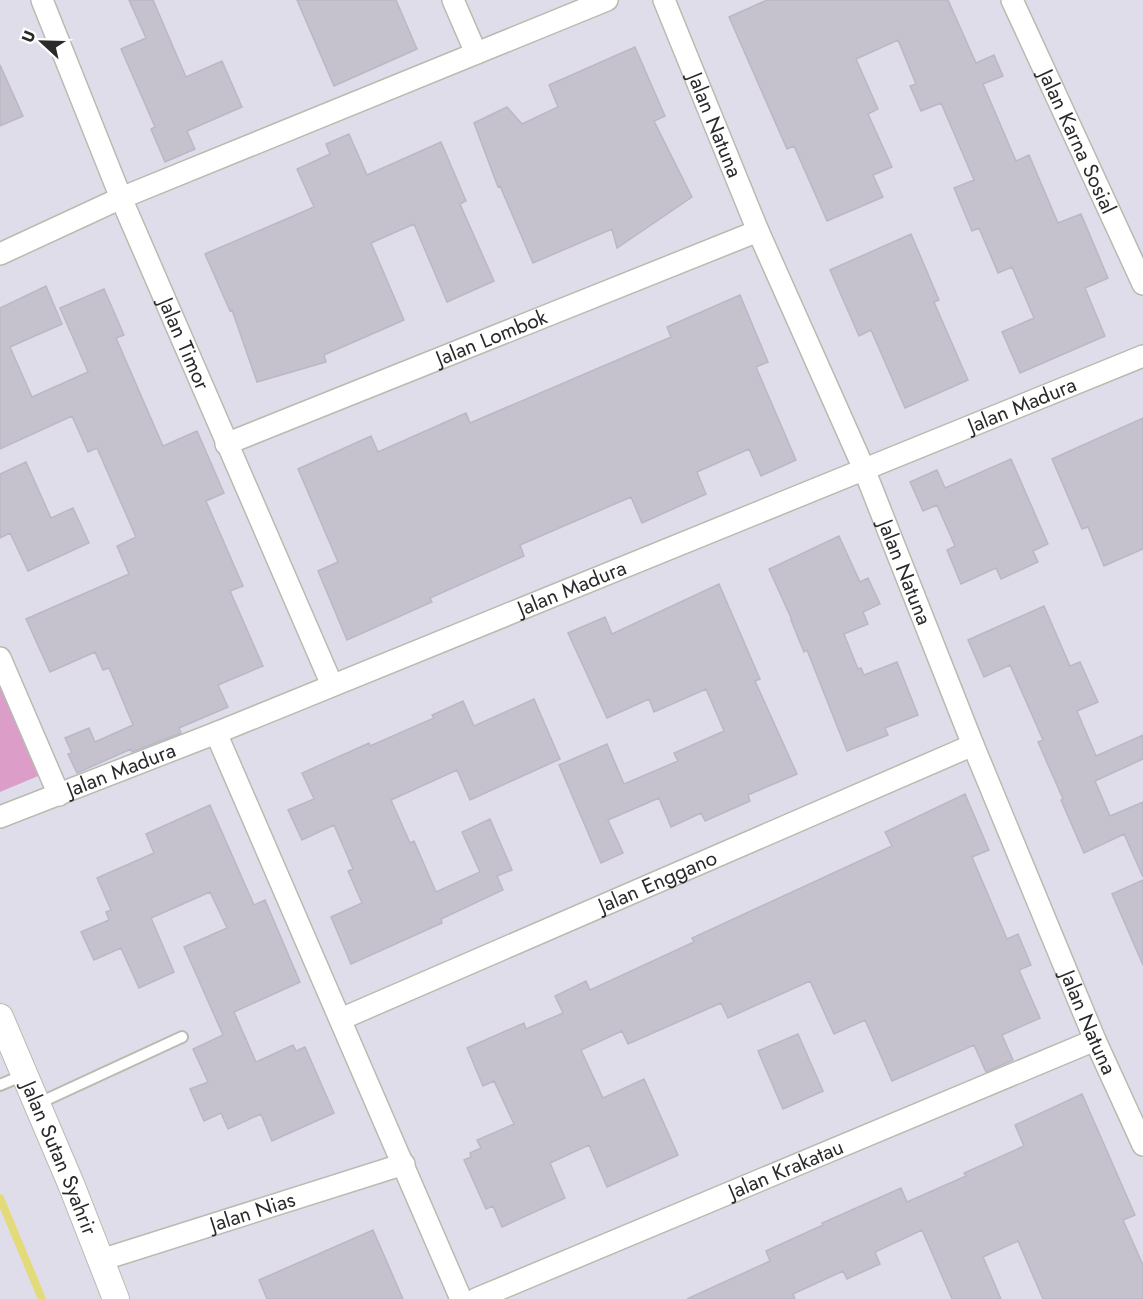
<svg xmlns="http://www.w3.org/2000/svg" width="1143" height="1299" viewBox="0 0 1143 1299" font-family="Jost,sans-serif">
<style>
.green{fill:#dc9ec9}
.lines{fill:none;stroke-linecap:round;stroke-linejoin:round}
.stream{stroke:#e3da79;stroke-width:8}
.building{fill:#c5c1cd;stroke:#bbb7c6;stroke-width:1.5}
.service-casing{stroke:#b7bcb0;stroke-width:14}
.minor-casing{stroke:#b7bcb0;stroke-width:24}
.tertiary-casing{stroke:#b7bcb0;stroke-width:28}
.service{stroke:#fff;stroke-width:10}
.minor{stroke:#fff;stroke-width:21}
.tertiary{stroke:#fff;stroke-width:26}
.labels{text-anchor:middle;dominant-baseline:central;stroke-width:4.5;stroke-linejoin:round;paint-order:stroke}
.street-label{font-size:21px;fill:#2a2a2a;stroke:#fff}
</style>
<rect width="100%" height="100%" fill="#e0ddeb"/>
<path class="green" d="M0,672L43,774L0,792Z"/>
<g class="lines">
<path class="stream" d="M0,1198L42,1299"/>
</g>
<path class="building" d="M129,0H153L186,77L222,61L242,107L187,131L195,149L165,162L151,129L155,127L121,49L146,38Z
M297,0H396L417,49L334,86Z
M767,0H948L976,63L994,55L1003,76L983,84L1016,161L1029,155L1058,223L1081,214L1108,278L1085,288L1105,336L1020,373L1002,332L1034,318L1012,267L998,273L979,228L972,231L954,188L974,180L941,103L921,111L910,86L916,84L898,40L856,59L878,109L868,114L892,167L873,175L883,197L827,221L794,146L787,149L729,17Z
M635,47L665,116L654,121L692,197L617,248L612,229L533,263L500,186L498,187L474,123L507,107L522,124L558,107L549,85Z
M0,65L23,116L0,126Z
M349,134L367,175L441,142L466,201L460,204L494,281L447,302L414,224L371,243L404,320L324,355L326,362L257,382L232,310L230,311L205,254L314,207L297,169L330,154L326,144Z
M911,234L939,300L934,302L968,380L905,408L871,330L859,336L830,270Z
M46,286L62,324L10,347L32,397L88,372L60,308L104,289L124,335L116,338L163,446L197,431L224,493L206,501L243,586L230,591L263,666L218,685L228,707L179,728L181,733L132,752L131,749L77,773L68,754L72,753L65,738L89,728L95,742L133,725L109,668L103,670L95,652L50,672L26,619L129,574L117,546L136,537L97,448L88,452L72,416L0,449V308Z
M740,295L768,362L756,367L796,460L761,476L749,449L697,472L706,494L642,523L631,497L520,545L524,556L430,598L432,602L347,640L318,571L338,562L298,469L371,436L378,452L466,413L470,423L671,337L667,327Z
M1143,418V549L1104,566L1088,527L1082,529L1052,459Z
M1011,459L1048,544L1033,551L1038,562L1001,579L996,568L961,584L947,550L955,546L937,505L923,511L910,482L937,470L945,488Z
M26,462L51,518L73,508L89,543L28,571L10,533L0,538V474Z
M839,536L860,582L868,578L880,604L863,612L868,624L844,634L858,669L861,668L864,675L897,662L918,715L885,728L888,735L847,751L807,650L804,652L791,620H792L769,569Z
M719,584L760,679L755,681L797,774L748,795L750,801L705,821L701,813L671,827L659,798L608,820L623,853L601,863L559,765L607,744L624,784L678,761L674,753L724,731L706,689L654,712L649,699L607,718L568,633L605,617L612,634Z
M1044,606L1070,666L1080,662L1098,702L1077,711L1096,756L1143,735V759L1095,781L1110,816L1143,802V877L1124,834L1084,853L1061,800L1063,799L1038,742L1043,740L1010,665L984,677L968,640Z
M534,699L560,759L470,800L457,770L391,800L410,843L414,841L436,892L480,872L462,832L490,819L512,870L497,876L503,890L441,919L442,923L351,964L331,917L362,903L348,871L353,869L334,825L302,840L288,810L314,799L302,773L369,743L370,746L434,718L432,715L463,701L474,726Z
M965,794L989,850L972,857L1007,939L1018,934L1031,965L1019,970L1040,1018L1002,1035L1013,1060L986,1072L974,1045L892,1081L865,1020L834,1034L810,981L728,1018L721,1003L628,1044L622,1031L581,1050L603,1098L644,1079L678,1155L607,1187L589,1145L550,1163L565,1198L502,1227L493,1206L486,1209L464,1160L471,1157L470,1153L481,1148L477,1140L514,1124L494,1081L483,1086L467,1048L524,1023L526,1029L563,1013L555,996L586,981L590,990L694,942L692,938L892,846L885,832Z
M210,805L254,905L265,900L300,982L234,1012L256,1062L293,1045L296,1051L305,1047L334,1113L272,1141L261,1114L228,1129L221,1113L204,1121L190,1089L208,1082L193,1049L223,1035L184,947L227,928L210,892L151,918L174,972L139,988L121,948L94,960L81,932L109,920L106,912L111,910L97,878L154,853L146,834Z
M1143,880V965L1112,894Z
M798,1034L823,1091L783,1109L758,1051Z
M1082,1094L1135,1215L1123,1220L1143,1265V1299H1043L1018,1241L983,1257L1001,1299H952L922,1230L875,1252L880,1264L847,1279L843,1271L793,1294L795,1299H687L770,1261L766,1251L823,1225L822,1223L901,1188L907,1202L966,1176L964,1173L1024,1146L1015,1125Z
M373,1230L403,1299H267L259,1280Z"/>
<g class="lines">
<g class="service-casing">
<path id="service" d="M0,1085L24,1075
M37,1104L182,1037"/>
</g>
<g class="minor-casing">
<g id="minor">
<path id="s1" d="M42,0L121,198L332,685"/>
<path d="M453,0L476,53"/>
<path id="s2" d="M664,0L758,231L864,469L973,745L1095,1040L1143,1145"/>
<path id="s3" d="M1012,0L1143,284"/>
<path d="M0,254L121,198L607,0"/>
<path id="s4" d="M226,444L758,231"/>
<path d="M0,658L59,795"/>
<path d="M216,733L461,1299"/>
<path id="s5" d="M0,817L216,733L1143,356"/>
<path id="s6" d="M341,1019L973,745"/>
<path id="s7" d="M101,1260L404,1164"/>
<path id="s8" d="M476,1299L1095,1040"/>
</g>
</g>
<g class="tertiary-casing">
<g id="tertiary">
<path id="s9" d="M0,1017L71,1184L116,1299"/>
</g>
</g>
<use href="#service" class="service"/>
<use href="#minor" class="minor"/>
<use href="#tertiary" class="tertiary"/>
</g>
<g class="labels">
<g class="street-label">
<text stroke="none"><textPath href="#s2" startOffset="135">Jalan Natuna</textPath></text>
<text stroke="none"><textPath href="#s3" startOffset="156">Jalan Karna Sosial</textPath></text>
<text stroke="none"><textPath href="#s4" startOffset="286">Jalan Lombok</textPath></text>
<text stroke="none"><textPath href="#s1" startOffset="372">Jalan Timor</textPath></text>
<text stroke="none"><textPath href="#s5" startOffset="1102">Jalan Madura</textPath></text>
<text stroke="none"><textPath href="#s2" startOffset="621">Jalan Natuna</textPath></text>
<text stroke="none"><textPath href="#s5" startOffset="616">Jalan Madura</textPath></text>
<text stroke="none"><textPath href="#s5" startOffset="130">Jalan Madura</textPath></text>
<text stroke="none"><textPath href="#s6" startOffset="345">Jalan Enggano</textPath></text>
<text stroke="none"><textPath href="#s2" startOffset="1107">Jalan Natuna</textPath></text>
<text stroke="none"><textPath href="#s9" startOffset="153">Jalan Sutan Syahrir</textPath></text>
<text stroke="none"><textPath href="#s8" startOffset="336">Jalan Krakatau</textPath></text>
<text stroke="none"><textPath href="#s7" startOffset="159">Jalan Nias</textPath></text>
</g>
</g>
<g transform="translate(42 42) rotate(292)" stroke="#ffffff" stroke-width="4.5" paint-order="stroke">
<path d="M0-4.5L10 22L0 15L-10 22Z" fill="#2a2a2a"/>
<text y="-9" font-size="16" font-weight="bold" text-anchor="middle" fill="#2a2a2a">U</text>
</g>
</svg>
